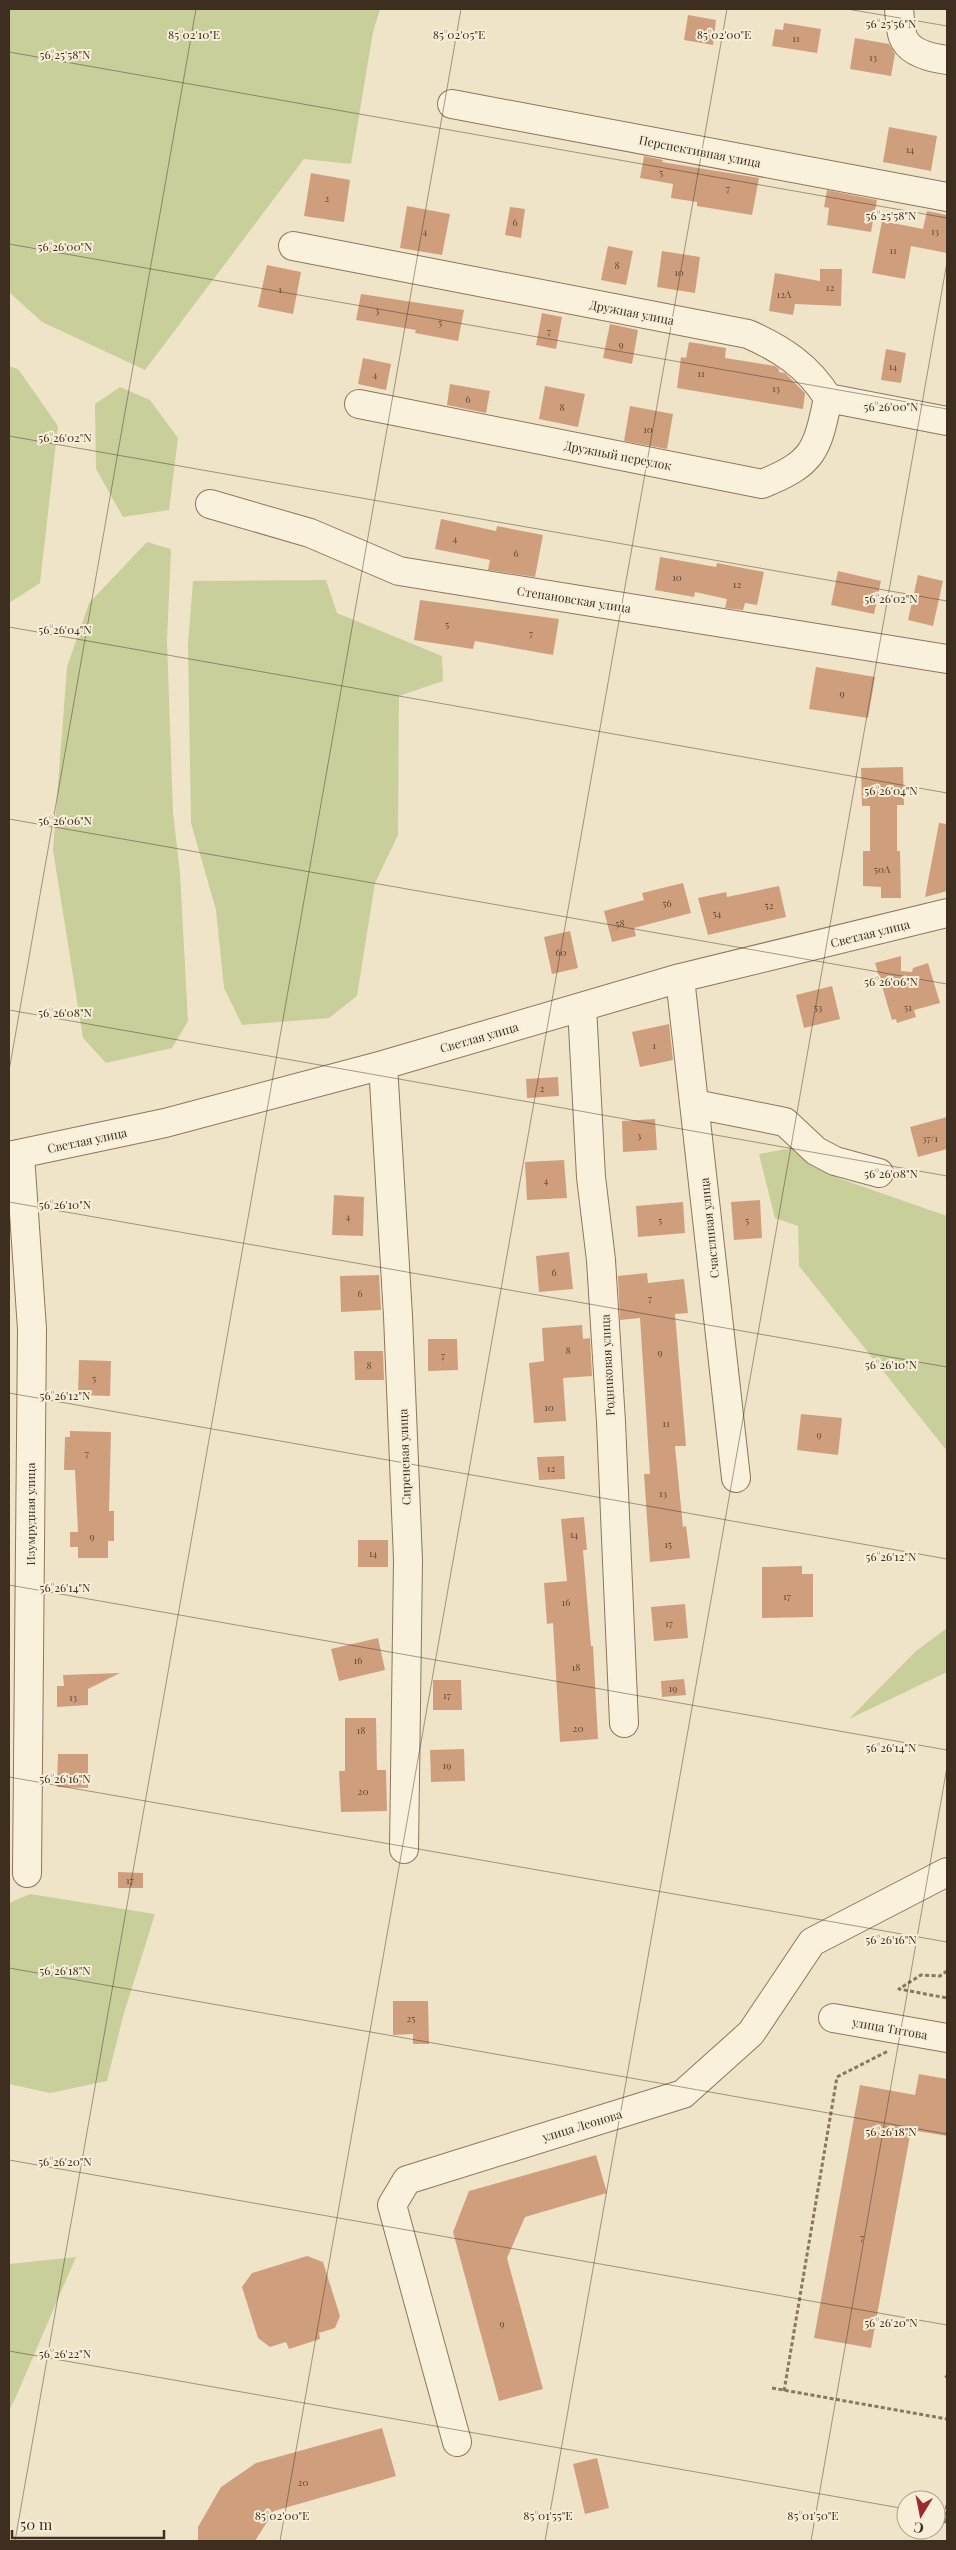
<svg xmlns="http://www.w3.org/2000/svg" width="956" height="2550" viewBox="0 0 956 2550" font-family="'Playfair Display',serif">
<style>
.green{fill:#c9cf9b}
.building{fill:#cf9f7d}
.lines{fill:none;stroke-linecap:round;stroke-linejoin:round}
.minor-casing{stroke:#8d765c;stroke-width:30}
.path{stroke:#8d765c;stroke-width:3;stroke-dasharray:4 2.5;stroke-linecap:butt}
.minor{stroke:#faf1dc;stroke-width:28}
.ticks{fill:none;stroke:#3d2e20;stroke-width:1;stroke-opacity:0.45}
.labels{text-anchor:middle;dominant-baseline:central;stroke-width:4;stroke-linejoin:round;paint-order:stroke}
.number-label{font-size:10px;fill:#624a37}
.street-label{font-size:12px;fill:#3d2e20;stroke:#f7eed8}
.ticks-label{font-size:12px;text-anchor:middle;fill:#3d2e20;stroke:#f7eed8;stroke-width:4;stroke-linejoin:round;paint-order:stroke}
</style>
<rect width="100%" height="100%" fill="#f0e4c8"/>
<path class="green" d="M9,9H380L373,32L351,164L304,159L145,370L42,322L9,292Z
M9,366L18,369L58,426L40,583L9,603Z
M120,387L150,400L178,438L169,510L123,517L96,469L95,404Z
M147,542L171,549L167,641L173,812L180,873L188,1021L172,1048L106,1063L83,1038L53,850L67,667L89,603Z
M326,580L337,613L442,656L443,681L399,696L398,835L375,883L357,996L329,1018L242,1025L224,988L216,910L191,823L188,644L193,581Z
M797,1147L838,1178L947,1216V1451L799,1266L798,1226L775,1218L759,1154Z
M947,1628V1672L849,1719L916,1651Z
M30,1894L155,1914L124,2013L107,2081L50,2093L9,2084V1903Z
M76,2257L15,2399L9,2411V2264Z"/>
<path class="building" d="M688,15L716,20L713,45L684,40Z
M784,23L821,29L817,53L772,46L775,29L783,30Z
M855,38L889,44L895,54L891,76L850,69Z
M889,127L937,136L931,171L883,162Z
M644,156L663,160L662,162L759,178L752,215L697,206V202L671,198L673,184L640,178Z
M311,173L350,180L344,222L304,216Z
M827,190L877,200L871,232L827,225L829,208L824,207Z
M407,206L450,214L442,255L400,248Z
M510,207L525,209L521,238L505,235Z
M927,211L947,215V253L911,246L905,279L872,273L882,221L923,229Z
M608,246L633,251L626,285L601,280Z
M662,251L700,257L695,293L657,287Z
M267,265L301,272L293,314L258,307Z
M820,269H842L841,306L795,304L793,315L769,311L775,273L820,281Z
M361,294L464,310L458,341L415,333L416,330L356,320Z
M542,313L562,317L556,349L536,345Z
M610,324L638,330L632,364L603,358Z
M689,342L726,348L725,358L775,366L779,369V372L785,373L805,393L803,409L677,388L681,357L686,358Z
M886,349L906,353L901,383L881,380Z
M363,358L391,364L386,390L358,384Z
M450,384L490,391L486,413L447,405Z
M545,386L585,394L578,427L539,419Z
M630,406L673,414L667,449L624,441Z
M441,519L496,531L497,526L543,535L535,577L488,570L490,560L435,549Z
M660,557L716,567L717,563L764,572L757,605L745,603L743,610L725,608L727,599L695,592L694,597L655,590Z
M838,571L881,581L874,614L831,605Z
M918,575L943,581L933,626L908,620Z
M420,600L559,619L553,655L475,641L473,649L414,640Z
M816,667L875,677L868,718L809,709Z
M903,767L904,805H897V851H900L901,898H881V887L863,886V851H870V806H862L861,768Z
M939,823L947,824V891L925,897Z
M683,883L691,913L634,928L636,936L612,942L604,911L644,900L642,893Z
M779,886L786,917L708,935L698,898L726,892L727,897Z
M570,931L578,968L552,974L544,937Z
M901,956V971L912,972L913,968L928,963L940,1003L914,1010L916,1017L897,1023L896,1019L892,1020L875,963Z
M832,986L840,1019L804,1028L796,995Z
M669,1024L673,1060L640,1067L632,1032Z
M558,1077L559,1096L527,1098L526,1079Z
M947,1117V1149L918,1157L910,1127Z
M655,1119L657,1150L623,1152L622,1121Z
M564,1160L567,1198L527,1200L525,1162Z
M334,1195L364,1197L363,1236L332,1235Z
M760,1200L762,1238L734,1240L731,1202Z
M683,1202L685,1233L638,1237L636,1206Z
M569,1252L573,1289L539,1292L536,1256Z
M647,1273L648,1283L684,1279L688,1313L675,1314L686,1446H675L683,1527L686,1526L690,1558L650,1562L644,1474H650L640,1318L620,1320L618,1276Z
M379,1275L381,1310L341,1312L340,1276Z
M582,1325L583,1339L590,1338L592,1376L563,1378L566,1421L534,1423L529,1363L544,1361L542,1328Z
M428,1339H457L458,1370L428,1371Z
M354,1351H383L384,1380H355Z
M79,1360L111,1361L110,1396L78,1395Z
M801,1414L842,1418L838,1455L797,1450Z
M70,1431L111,1432L109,1511H114V1541H108V1558H78V1547H70V1532H78L75,1470H64L65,1437H70Z
M564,1456L565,1479L539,1480L537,1457Z
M584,1517L587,1550H583L591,1646H593L598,1739L560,1742L553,1623L547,1624L544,1583L567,1581L561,1519Z
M358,1540H388V1567H358Z
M802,1566V1574H813V1617L762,1618V1567Z
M685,1604L688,1638L654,1641L651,1607Z
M378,1638L385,1670L339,1681L331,1649Z
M120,1673L88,1689V1705L57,1707V1686H64L63,1675Z
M684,1679L686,1695L662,1697L661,1681Z
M433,1680H461L462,1710H433Z
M345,1718H376L377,1770H386L387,1811L341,1812L339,1771H345Z
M464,1749L465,1781L431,1782L430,1750Z
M58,1754H88V1788L57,1787Z
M118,1872L143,1873V1888H118Z
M393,2001H428L429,2044H413V2034L393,2035Z
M919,2074L947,2079V2136L911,2130L871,2348L814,2338L860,2085L915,2095Z
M596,2155L607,2193L525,2217L507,2258L543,2389L499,2401L453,2232L469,2191Z
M307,2256L323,2262L340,2316L335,2328L319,2333L320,2339L289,2349L286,2342L270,2347L258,2338L242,2287L252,2273Z
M382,2428L396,2476L274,2511L255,2541H198V2527L221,2487L256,2463Z
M597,2458L609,2508L585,2514L573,2464Z"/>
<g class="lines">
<g class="minor-casing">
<path id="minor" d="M899,9C900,17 900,29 903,37C909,53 932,58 947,60
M452,104L947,197
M293,246L748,334C782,349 808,366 828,398L947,421
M359,404L762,484C814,463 817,451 828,398
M210,504L310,533L399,571L947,659
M680,978L736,1478
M582,1007L591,1177L601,1260L611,1422L624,1723
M383,1065L398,1316L408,1560L404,1849
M695,1104L785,1122L816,1151L835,1161L879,1173
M20,1155L32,1329L27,1873
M9,1156L165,1123L383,1065L680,978L947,913
M833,2018L947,2038
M457,2442L392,2205L407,2180L683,2094L751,2033L812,1942L947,1872"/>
</g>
<path class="path" d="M947,1971L940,1976L921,1975L899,1989L947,1998
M945,2376L947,2377
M772,2388L947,2419
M784,2391L837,2077L888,2051
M936,2521L947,2522
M944,2522L947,2505"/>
<use href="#minor" class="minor"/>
</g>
<path class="ticks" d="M847,9L947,26M9,52L947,218M9,244L947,409M9,436L947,601M9,627L947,793M9,819L947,984M9,1010L947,1176M9,1071L196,9M9,1202L947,1367M9,1393L947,1559M9,1585L947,1750M9,1777L947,1942M9,1968L947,2134M9,2160L947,2325M9,2351L906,2509M936,2515L947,2517M15,2541L461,9M280,2541L727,9M545,2541L947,262M811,2541L947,1767"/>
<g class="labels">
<g class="number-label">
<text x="796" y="38">11</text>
<text x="873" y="57">13</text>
<text x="910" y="149">14</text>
<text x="661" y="172">5</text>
<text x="728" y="188">7</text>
<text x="327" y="198">2</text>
<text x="515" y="222">6</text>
<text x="425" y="231">4</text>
<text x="935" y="231">13</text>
<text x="893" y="250">11</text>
<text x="617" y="265">8</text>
<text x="679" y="272">10</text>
<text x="830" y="287">12</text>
<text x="280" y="289">1</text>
<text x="784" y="294">12А</text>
<text x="377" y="310">3</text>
<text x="440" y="322">5</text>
<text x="549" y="331">7</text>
<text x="621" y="344">9</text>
<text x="893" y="366">14</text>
<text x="701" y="373">11</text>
<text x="375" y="374">4</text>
<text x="776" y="388">13</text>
<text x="468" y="399">6</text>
<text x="562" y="407">8</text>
<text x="648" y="429">10</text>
<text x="455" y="538">4</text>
<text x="516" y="553">6</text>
<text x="677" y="577">10</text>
<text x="737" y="584">12</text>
<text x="447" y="624">5</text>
<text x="531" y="633">7</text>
<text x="842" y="693">9</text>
<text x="882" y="869">50А</text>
<text x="667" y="903">56</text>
<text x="769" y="905">52</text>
<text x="717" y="913">54</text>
<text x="620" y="923">58</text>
<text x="561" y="952">60</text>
<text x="818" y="1007">53</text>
<text x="908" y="1007">51</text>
<text x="654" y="1045">1</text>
<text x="542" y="1088">2</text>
<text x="639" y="1135">3</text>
<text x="930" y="1138">37/1</text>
<text x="546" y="1180">4</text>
<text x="348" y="1216">4</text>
<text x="660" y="1220">5</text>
<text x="747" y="1220">5</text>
<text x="554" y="1272">6</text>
<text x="360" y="1293">6</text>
<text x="650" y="1298">7</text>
<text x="568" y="1350">8</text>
<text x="660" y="1352">9</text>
<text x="443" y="1355">7</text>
<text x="369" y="1365">8</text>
<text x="94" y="1378">5</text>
<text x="549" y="1407">10</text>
<text x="666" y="1423">11</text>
<text x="819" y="1434">9</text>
<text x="87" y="1453">7</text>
<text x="551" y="1468">12</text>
<text x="663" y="1493">13</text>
<text x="574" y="1534">14</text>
<text x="92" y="1536">9</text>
<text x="668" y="1544">15</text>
<text x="373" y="1553">14</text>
<text x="787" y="1596">17</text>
<text x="566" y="1602">16</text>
<text x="669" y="1623">17</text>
<text x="358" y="1660">16</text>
<text x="576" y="1667">18</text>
<text x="673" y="1688">19</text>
<text x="447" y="1695">17</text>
<text x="73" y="1697">13</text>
<text x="578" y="1728">20</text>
<text x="361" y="1730">18</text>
<text x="447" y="1765">19</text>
<text x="363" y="1791">20</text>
<text x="130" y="1880">17</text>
<text x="411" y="2018">25</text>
<text x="862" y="2237">7</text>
<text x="502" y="2323">9</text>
<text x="303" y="2482">20</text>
</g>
<g class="street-label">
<text transform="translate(700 151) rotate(11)">Перспективная улица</text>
<text transform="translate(632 312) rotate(11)">Дружная улица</text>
<text transform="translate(618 455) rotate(11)">Дружный переулок</text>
<text transform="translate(574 599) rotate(9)">Степановская улица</text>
<text transform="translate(870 933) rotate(-14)">Светлая улица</text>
<text transform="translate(479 1037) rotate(-16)">Светлая улица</text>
<text transform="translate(87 1140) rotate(-12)">Светлая улица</text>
<text transform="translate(709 1228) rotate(-96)">Счастливая улица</text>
<text transform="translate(607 1365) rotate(-93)">Родниковая улица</text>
<text transform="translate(404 1457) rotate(-92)">Сиреневая улица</text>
<text transform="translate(30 1514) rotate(-90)">Изумрудная улица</text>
<text transform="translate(890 2028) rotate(10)">улица Титова</text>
<text transform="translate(582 2125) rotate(-17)">улица Леонова</text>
</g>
</g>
<g class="ticks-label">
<text x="891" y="28">56°25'56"N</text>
<text x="194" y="39">85°02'10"E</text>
<text x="459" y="39">85°02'05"E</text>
<text x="724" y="39">85°02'00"E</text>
<text x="65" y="59">56°25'58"N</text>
<text x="891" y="220">56°25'58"N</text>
<text x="65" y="251">56°26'00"N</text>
<text x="891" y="411">56°26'00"N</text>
<text x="65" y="442">56°26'02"N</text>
<text x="891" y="603">56°26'02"N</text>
<text x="65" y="634">56°26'04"N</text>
<text x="891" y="795">56°26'04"N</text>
<text x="65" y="825">56°26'06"N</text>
<text x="891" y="986">56°26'06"N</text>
<text x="65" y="1017">56°26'08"N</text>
<text x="891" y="1178">56°26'08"N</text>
<text x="65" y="1209">56°26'10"N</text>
<text x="891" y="1369">56°26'10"N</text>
<text x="65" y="1400">56°26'12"N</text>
<text x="891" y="1561">56°26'12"N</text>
<text x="65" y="1592">56°26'14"N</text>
<text x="891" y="1752">56°26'14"N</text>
<text x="65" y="1783">56°26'16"N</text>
<text x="891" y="1944">56°26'16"N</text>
<text x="65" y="1975">56°26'18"N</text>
<text x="891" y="2136">56°26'18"N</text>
<text x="65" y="2166">56°26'20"N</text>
<text x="891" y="2327">56°26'20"N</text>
<text x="65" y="2358">56°26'22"N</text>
<text x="282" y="2520">85°02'00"E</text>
<text x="548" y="2520">85°01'55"E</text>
<text x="813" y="2520">85°01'50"E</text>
</g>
<rect width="956" height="2550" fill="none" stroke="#3d2e20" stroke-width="20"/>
<g transform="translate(921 2515) rotate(190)"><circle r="24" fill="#f7eed8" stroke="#ada18e"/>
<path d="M0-4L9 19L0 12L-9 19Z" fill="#9e2a2b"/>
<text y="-8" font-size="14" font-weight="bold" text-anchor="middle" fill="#3d2e20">С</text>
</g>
<path d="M12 2530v8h152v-8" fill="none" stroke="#3d2e20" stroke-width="2.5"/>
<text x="20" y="2530" font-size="15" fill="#3d2e20" stroke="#f7eed8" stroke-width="4" paint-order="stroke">50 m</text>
</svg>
